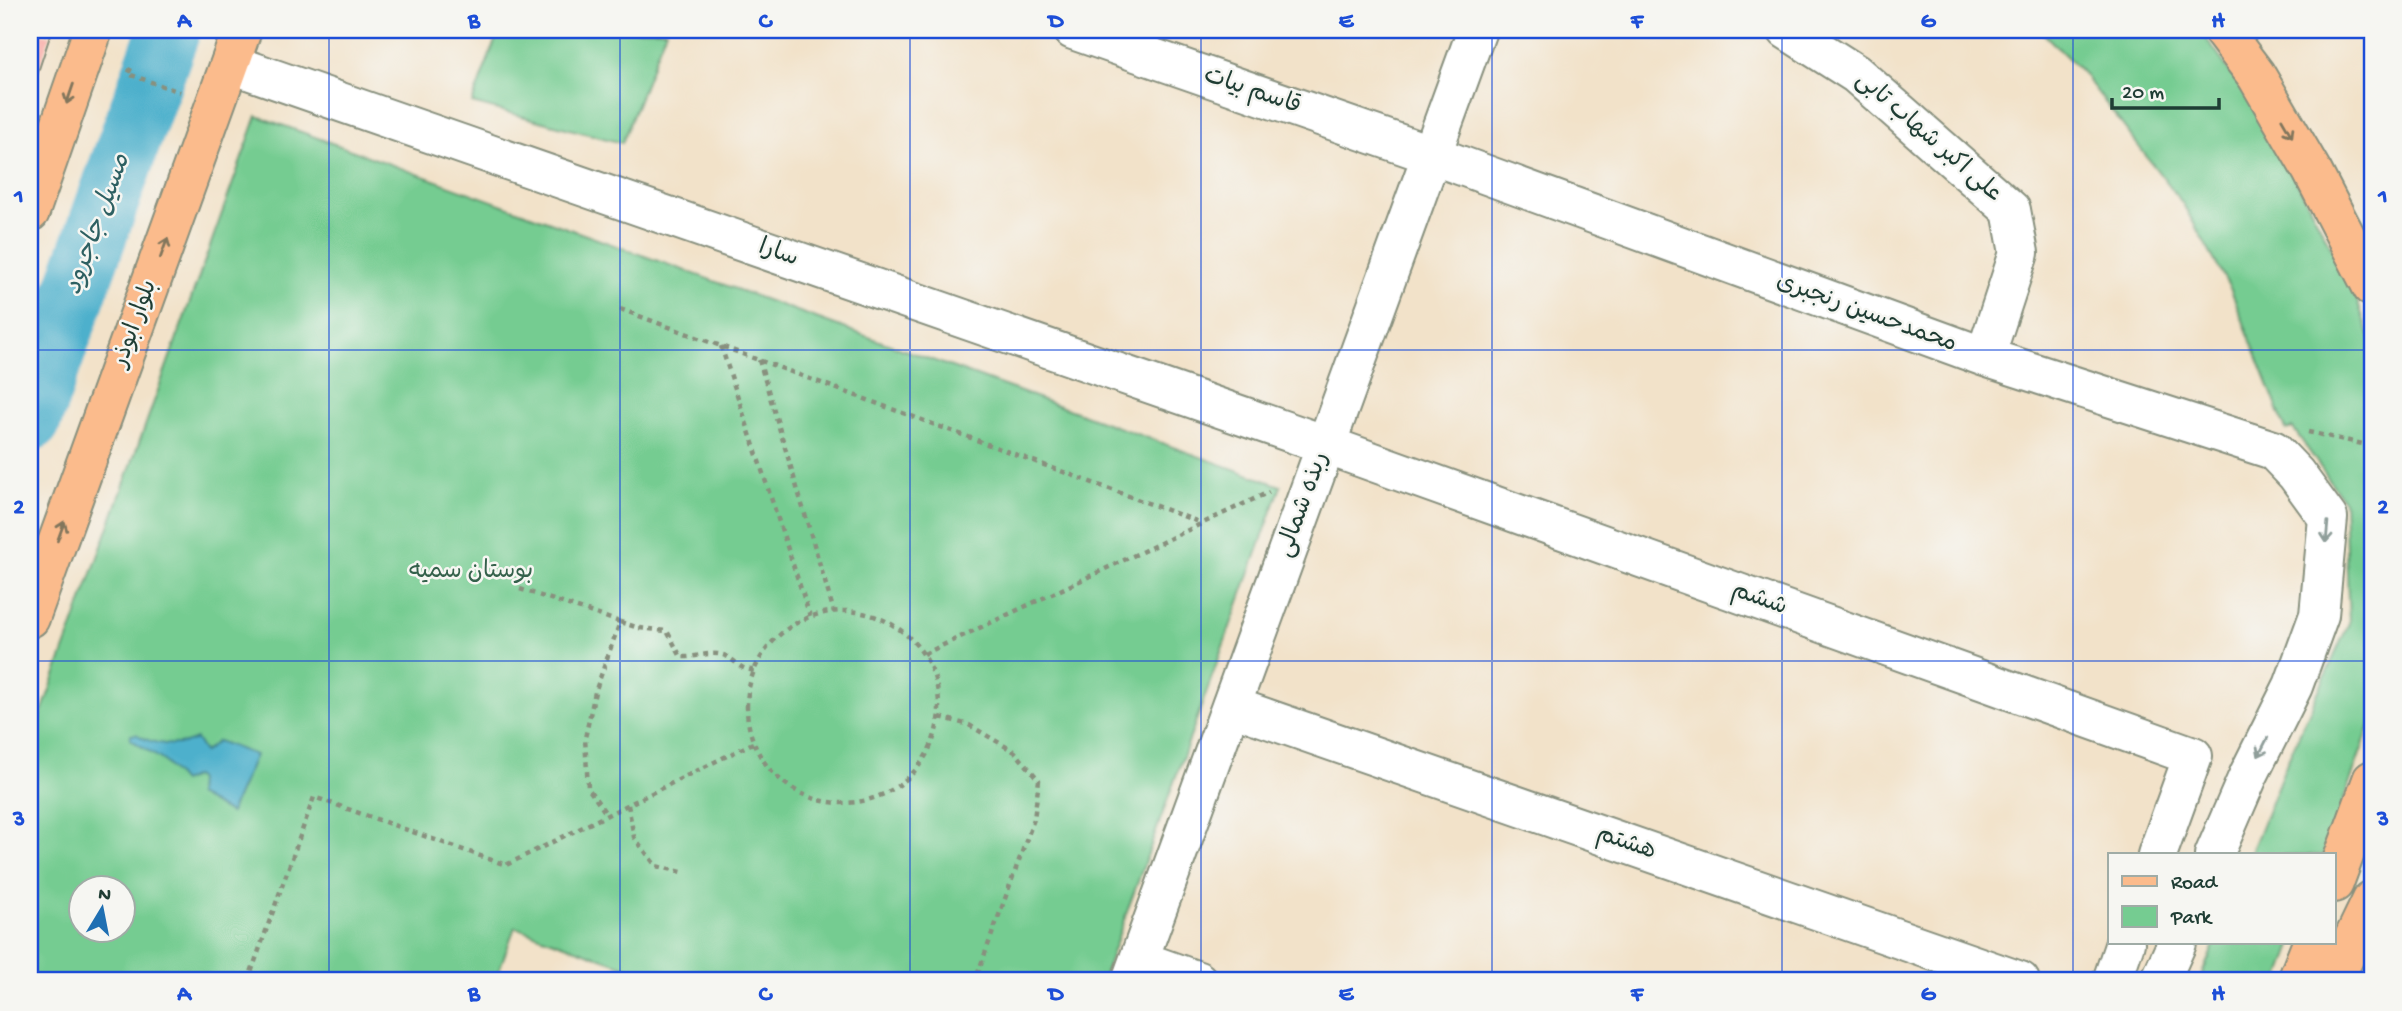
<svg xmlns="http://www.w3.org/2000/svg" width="2402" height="1011" viewBox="0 0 2402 1011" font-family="'Gochi Hand','Playpen Sans Arabic',sans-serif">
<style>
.green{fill:#75cc91;stroke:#4a8462;stroke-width:2;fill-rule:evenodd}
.water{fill:#4db0cc;stroke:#367680;stroke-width:2}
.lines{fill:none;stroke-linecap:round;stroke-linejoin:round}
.river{stroke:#4db0cc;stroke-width:63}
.building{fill:#faa39e}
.minor-casing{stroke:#88907e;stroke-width:42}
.major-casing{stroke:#88907e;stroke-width:42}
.highway-casing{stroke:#88907e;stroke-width:42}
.path{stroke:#88907e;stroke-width:4.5;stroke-dasharray:5 5;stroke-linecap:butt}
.minor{stroke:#fff;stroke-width:38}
.major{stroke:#fbbb8c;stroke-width:38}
.highway{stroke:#fbbb8c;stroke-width:38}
.oneway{stroke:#82765c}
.oneway2{stroke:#8f9e9a}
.grid{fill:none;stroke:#1d4ed8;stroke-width:2;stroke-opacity:0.55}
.labels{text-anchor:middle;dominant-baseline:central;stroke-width:5;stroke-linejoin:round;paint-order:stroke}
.street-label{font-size:24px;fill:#1f3d34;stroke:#f6f6f2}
.park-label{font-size:24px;fill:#34614b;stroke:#f6f6f2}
.water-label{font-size:26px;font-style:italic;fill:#2d6062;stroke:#f6f6f2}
.neatline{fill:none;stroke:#1d4ed8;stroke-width:2.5}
.grid-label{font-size:23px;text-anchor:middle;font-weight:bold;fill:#1d4ed8}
</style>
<rect width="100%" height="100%" fill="#f6f6f2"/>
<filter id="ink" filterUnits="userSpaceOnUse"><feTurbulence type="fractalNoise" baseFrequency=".0143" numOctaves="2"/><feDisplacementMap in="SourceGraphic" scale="14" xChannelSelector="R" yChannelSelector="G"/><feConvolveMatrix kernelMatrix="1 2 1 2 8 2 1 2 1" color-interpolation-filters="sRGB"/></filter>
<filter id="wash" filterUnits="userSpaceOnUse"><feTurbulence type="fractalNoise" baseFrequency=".00686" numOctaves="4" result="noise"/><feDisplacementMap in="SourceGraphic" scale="28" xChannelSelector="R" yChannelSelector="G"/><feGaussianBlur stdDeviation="1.57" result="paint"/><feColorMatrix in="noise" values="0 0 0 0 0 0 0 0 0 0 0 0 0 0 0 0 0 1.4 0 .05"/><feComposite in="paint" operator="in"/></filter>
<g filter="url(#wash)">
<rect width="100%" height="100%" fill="#f2e2c9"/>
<path class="green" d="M499,30H666L622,143L472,103Z
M2040,30H2200L2264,119L2353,289L2372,343V720L2324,855H2250L2289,757L2349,623L2344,501L2293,428L2286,430L2231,290L2183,204L2081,71Z
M257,116L1281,486L1102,981H665L515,927L495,981H30V745ZM80,888H122V930H80Z
M2215,943H2293L2279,981H2199Z"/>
<path class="water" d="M136,734C153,745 178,748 196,739L204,752L218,741L255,755L230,813L197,795L198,780L195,776L182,782L164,761L130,739L131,735Z"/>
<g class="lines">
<path class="river" d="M30,420L169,30"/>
</g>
<g id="blocks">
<path class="building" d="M30,30L50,36L30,96Z"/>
</g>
</g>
<g filter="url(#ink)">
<use href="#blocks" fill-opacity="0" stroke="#88907e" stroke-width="2"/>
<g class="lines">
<g class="minor-casing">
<path id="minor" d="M1073,30L1432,155L1985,357L2273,450L2296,474L2328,518L2319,615L2293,686L2249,774L2214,855
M1787,30L1856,74L2011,210L2019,253L1985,357
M231,64L1326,445L2193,756L2157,855
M1231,706L2020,981
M1139,960L1198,981
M1131,981L1477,30
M2112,981L2125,943
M2160,981L2177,943"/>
</g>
<g class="major-casing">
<path id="major" d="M30,212L93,30
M30,618L242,30"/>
</g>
<g class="highway-casing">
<path id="highway" d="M2222,30L2256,75L2312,171L2372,287
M2334,883L2372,780
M2297,981L2312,943
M2333,981L2372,900"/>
</g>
<path class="path" d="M131,68L128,74L180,92
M620,309L1202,523
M721,346L810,616
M759,360L834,612
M2308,432L2372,446
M520,589L620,622L595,692L585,738L588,788L607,815
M747 707a96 96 0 1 1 192 0a96 96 0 1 1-192 0Z
M620,622L639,628L667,631L681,657C697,658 710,650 726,656C737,661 740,671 755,670
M924,654L1269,492
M940,717L969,725L1015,752L1039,780L1034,819L975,981
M628,805L634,837L656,866L686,873
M248,981L314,797L506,865L753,743"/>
<use href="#minor" class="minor"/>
<use href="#major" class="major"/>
<use href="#highway" class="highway"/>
</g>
<defs><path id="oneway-shaft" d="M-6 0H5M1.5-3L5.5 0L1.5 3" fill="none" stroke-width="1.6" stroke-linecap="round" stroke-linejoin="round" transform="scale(1.75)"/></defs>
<g class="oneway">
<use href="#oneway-shaft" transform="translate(70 94) rotate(109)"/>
<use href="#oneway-shaft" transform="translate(2287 128) rotate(60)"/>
<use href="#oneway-shaft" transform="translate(164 248) rotate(-70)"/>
<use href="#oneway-shaft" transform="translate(61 531) rotate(-70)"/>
</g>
<g class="oneway2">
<use href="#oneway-shaft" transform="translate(2327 532) rotate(95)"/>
<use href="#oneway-shaft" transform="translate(2263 747) rotate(117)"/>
</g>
</g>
<path class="grid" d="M329,30V981M620,30V981M910,30V981M1201,30V981M1492,30V981M1782,30V981M2073,30V981M30,350H2372M30,661H2372"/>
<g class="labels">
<g class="street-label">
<text transform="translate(1252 92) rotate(19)">قاسم بیات</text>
<text transform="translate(1928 138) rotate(41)">علی اکبر شهاب تابی</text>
<text transform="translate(778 254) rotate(19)">سارا</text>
<text transform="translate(1866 314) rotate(20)">محمدحسین رنجبری</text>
<text transform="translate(136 324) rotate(-70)">بلوار ابوذر</text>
<text transform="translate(1304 505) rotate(-70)">ربذه شمالی</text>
<text transform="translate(1759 600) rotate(20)">ششم</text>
<text transform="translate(1626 844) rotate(19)">هشتم</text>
</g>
<g class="park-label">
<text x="471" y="572">بوستان سمیه</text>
</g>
<g class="water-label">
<text transform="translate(99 225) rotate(-70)">مسیل جاجرود</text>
</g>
</g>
<rect width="2402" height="1011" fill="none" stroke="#f6f6f2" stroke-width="77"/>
<rect x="2108" y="853" width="228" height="91" fill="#f6f6f2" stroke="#a0aca6" stroke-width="2"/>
<rect x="2122" y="876" width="35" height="10" fill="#fbbb8c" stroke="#a0aca6" stroke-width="2"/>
<text x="2171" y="888" font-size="21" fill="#1f3d34">Road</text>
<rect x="2122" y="906" width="35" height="21" fill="#75cc91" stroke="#a0aca6" stroke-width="2"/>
<text x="2171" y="923" font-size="21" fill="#1f3d34">Park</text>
<g transform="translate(102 909) rotate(10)"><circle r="33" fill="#f6f6f2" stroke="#a0aca6" stroke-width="2"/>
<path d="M0-5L12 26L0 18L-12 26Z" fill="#1f6fb2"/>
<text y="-10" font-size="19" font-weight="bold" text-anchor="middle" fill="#1f3d34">N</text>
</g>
<path d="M2112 98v10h107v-10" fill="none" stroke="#1f3d34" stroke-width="3.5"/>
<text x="2122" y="98" font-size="21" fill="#1f3d34" stroke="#f6f6f2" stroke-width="5" paint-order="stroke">20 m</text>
<rect x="38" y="38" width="2326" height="934" class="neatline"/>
<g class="grid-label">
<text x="184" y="27">A</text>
<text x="474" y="27">B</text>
<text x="765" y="27">C</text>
<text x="1056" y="27">D</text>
<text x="1346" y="27">E</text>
<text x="1637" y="27">F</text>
<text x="1928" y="27">G</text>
<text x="2218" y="27">H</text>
<text x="19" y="202">1</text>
<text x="2383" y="202">1</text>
<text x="19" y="513">2</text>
<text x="2383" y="513">2</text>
<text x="19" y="825">3</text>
<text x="2383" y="825">3</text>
<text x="184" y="1000">A</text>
<text x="474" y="1000">B</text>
<text x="765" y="1000">C</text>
<text x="1056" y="1000">D</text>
<text x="1346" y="1000">E</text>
<text x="1637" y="1000">F</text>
<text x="1928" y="1000">G</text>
<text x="2218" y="1000">H</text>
</g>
</svg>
